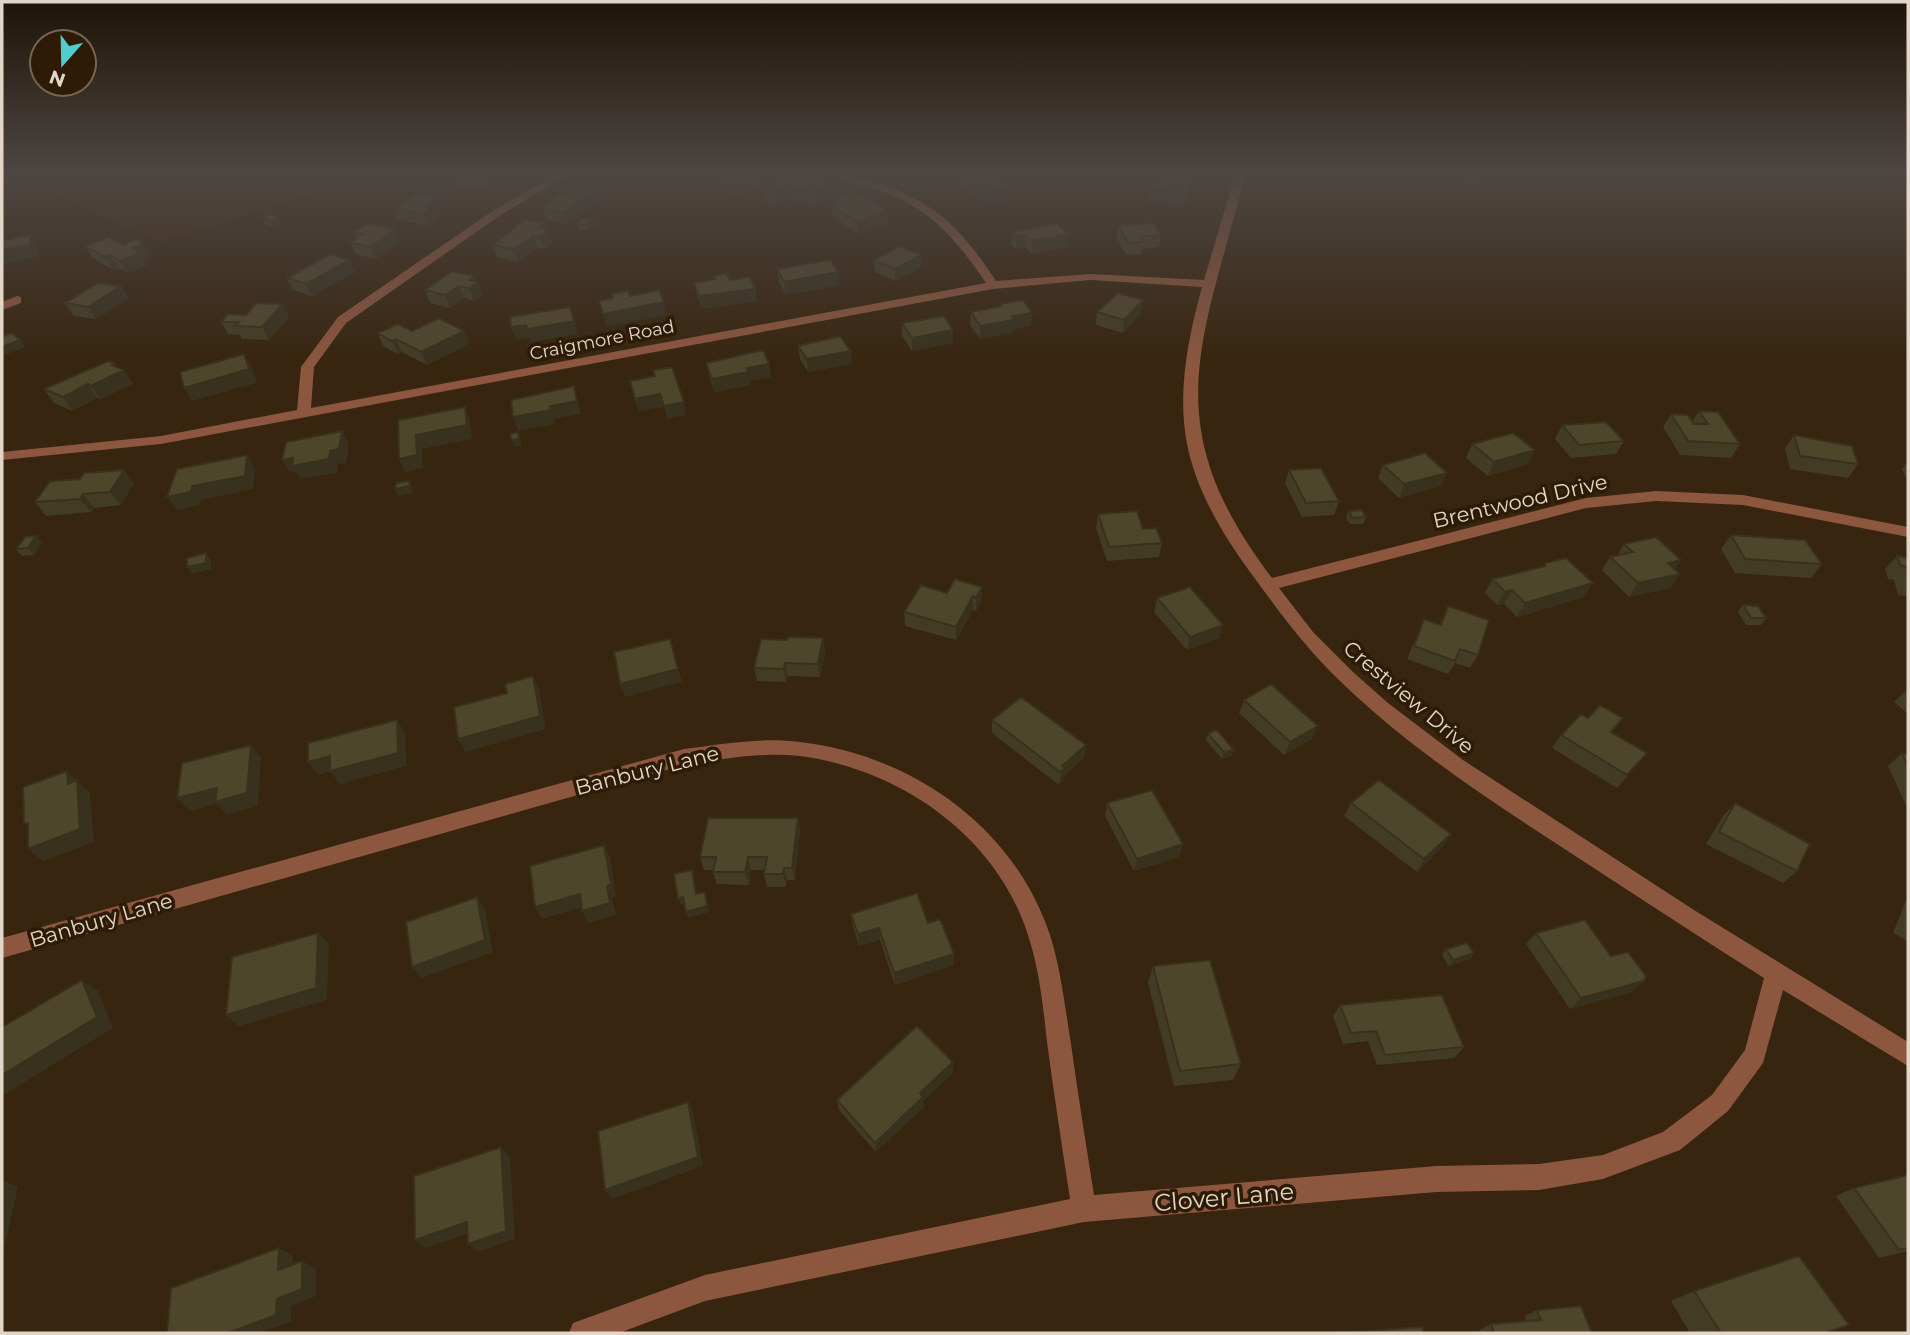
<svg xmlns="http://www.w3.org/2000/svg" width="1910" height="1335" viewBox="0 0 1910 1335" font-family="Montserrat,sans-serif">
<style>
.built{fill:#3f290c}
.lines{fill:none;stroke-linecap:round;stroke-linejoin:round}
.minor{fill:#8c563f;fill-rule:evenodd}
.wall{fill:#433c25}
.shaded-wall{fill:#37311e}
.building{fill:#4e462b;stroke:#37311e;stroke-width:2}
.labels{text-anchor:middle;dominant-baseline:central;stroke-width:7;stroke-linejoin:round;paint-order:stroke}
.far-street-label{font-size:18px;fill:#e2d6c9;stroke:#2d1b06}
.street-label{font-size:21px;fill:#e2d6c9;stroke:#2d1b06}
.near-street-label{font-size:24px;fill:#e2d6c9;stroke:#2d1b06}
</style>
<rect width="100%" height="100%" fill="#37250f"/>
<path class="built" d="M16,175H371L161,242L146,237Z"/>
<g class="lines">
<path class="minor" d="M555,175H567L502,214L346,323L314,367L311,408L986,283C959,243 932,210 886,193C870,187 848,184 835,175C852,175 866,180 883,185C939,204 964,233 996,281L1090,274L1204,280L1235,175H1245C1203,343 1154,423 1272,578L1586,498L1656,491L1743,495L1908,527V537L1743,505L1656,501L1586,508L1279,588L1313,632L1353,672L1388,703L1463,760L1694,910L1908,1042V1066L1783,990L1763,1063L1728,1111L1680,1150L1603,1179L1539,1190L1436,1192L1084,1222L705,1301L619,1333H569L573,1323L705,1275L1070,1199C1062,1147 1054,1094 1047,1042C1043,1005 1039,967 1027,932C995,835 899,769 800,756C762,752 722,759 684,765L2,958V938L684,749C722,744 761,737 800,742C911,755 1014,826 1050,935C1061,970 1065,1007 1071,1044C1078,1094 1086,1145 1094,1195L1436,1166L1539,1164L1603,1155L1663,1132L1712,1095L1745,1050L1764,978C1696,935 1628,890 1560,846C1483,796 1406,745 1340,681C1308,650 1282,616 1256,580C1226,540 1197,494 1187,444C1177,392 1188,338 1202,287L1090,280L993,289L161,444L2,460V452L161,436L297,410L301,367L338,317L494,210Z
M17,296L21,297V303L2,310V302Z"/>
</g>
<path class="wall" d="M455,175H505L478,191L459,186Z
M723,175H766L767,181L754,191L749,190L742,195L730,192L729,185L724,184Z
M935,175H954L945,179Z
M1458,175H1479V178L1477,184L1458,181Z
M782,176L829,194L817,205L786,199L778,205L766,203L764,191Z
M962,176L990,178L1011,188L1010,200L989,205L979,197L975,198L962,188Z
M1165,183L1190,190L1185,206L1149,201L1151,189Z
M596,189L599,201L567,224L546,220L543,208L563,195Z
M833,198L887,211L888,223L858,234L832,216L831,204L834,203Z
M395,208L443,209L436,214L438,220L428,226L399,220Z
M262,218L282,223L274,227L265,224Z
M577,223L595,226L588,231L579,229Z
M1058,223L1067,247L1031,254L1025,247L1016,249L1011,244L1012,232Z
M1118,225L1161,235L1159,247L1142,249L1141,254L1127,255L1116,238Z
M395,229L400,242L376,259L355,254L350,242L357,238L354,232Z
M547,230L553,243L544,249L537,248L518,262L497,257L493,245Z
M123,245L152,256L144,259L148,265L128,273L118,268L113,270L93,258L85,246Z
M349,260L355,272L312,296L293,290L287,278Z
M874,260L921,267L895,281L875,272Z
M777,269L839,285L786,295L779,282Z
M713,276L730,280L757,301L702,309L697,295L694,283L714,279Z
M476,282L483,295L474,301L464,298L450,308L430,303L425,290Z
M121,286L129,298L96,319L74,316L65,303Z
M1000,304L1032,313L1031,326L1013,329V333L980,339L970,325L971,312L999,307Z
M1097,312L1141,313L1123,333L1096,325Z
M289,317L269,340L242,339L240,335L228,334L221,322Z
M902,323L953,330V343L912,351L902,336Z
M412,331H464L469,344L427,365L402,352L398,354L383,346L378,333Z
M798,346L851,351L852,364L808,372L800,359Z
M706,363L769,364L771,377L750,381V385L715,392L709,376Z
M117,368L124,370L133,384L100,399L97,398L72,411L54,403L44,389Z
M1699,411L1740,444L1731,458L1680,455L1663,427L1671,414L1692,422Z
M1562,425L1624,441L1616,454L1571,458L1555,439Z
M1794,435L1858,464L1848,478L1790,469L1785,449Z
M1472,444L1528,464L1488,476L1466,458Z
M1908,461V482L1902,469Z
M1383,465L1447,473L1441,486L1399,498L1378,478Z
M1289,470L1339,501L1334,515L1302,517L1285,483Z
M134,483L121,505L94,508L91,512L46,516L35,502Z
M1349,511L1366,517L1363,524H1350L1346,517Z
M1098,514L1143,529L1162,543L1159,557L1107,561L1096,528Z
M1731,535L1822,564L1811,578L1735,573L1721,549Z
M36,536L42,542L34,555L22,556L16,549Z
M1624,544L1675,569L1671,588L1629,597L1602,570L1610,557L1617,556Z
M1897,556L1908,558V597L1898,595L1894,580L1888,579L1885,569Z
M1545,563L1584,597L1517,617L1504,604L1497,605L1485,593L1492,579L1543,567Z
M955,579L982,600L976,611L973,610L956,640L905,626L904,612L947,593Z
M1157,598L1220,638L1187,650L1154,612Z
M1743,605L1766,618L1761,625H1746L1738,612Z
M1448,606L1478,655L1470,668L1455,663L1448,674L1407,659L1424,619L1440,624Z
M823,638L825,652L820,677L788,676L786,682L757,681L754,668L787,640Z
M1908,689V714L1894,702Z
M1244,700L1312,739L1284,755L1239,713Z
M992,720L1086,745L1084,758L1064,776L1063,781L1059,785L992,733Z
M1612,733L1636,766L1617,788L1552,748L1561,735Z
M1208,734L1232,756L1222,759L1206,740Z
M1902,753L1908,754V810L1888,766Z
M1107,803L1179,857L1134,871L1105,816Z
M1351,803L1451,834L1443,846L1417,872L1344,816Z
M1735,803L1797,871L1783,883L1706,844L1723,816Z
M798,818L800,830L795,880H787L786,887H767L764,874L765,870H751L749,885L717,884L713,872L714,870H704L700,857Z
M1908,898V941L1893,933L1906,900Z
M851,914L928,923L954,954V965L895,985L880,940L859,946L853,926Z
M1536,933L1632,992L1570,1009L1526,944Z
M1446,949L1474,953L1470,959L1449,966L1442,955Z
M1153,966L1241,1064L1233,1080L1174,1086L1148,983Z
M1340,1005L1464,1047L1454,1058L1377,1065L1368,1041L1343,1044L1333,1016Z
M953,1062V1073L923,1101L924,1107L876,1152L839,1110L837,1100Z
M1908,1175V1251L1879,1258L1836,1196L1854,1188Z
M1694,1291L1825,1333H1690L1671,1301Z
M1537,1310L1592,1333H1480L1479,1330L1491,1324L1526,1321L1525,1316Z"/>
<path class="shaded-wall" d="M481,175H505L478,191L474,179Z
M644,175H673V177L645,181Z
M758,175H766L767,181L754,191L752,179Z
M945,175H954L945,179Z
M747,178L749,190L742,195L741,183Z
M1192,178L1190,190L1185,206L1187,194Z
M828,182L829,194L817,205L816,193Z
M979,185V197L975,198V186Z
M784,187L786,199L778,205L777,193Z
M1011,188L1010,200L989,205V193Z
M596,189L599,201L567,224L564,212Z
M439,197L443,209L436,214L438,220L428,226L423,214L425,206Z
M887,211L888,223L858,234L857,222Z
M279,216L282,223L274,227L271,221Z
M594,220L595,226L588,231L587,225Z
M545,224L548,232L549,231L553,243L544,249L538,228Z
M395,229L400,242L376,259L371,247Z
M31,235L39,247L38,257L2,264V250Z
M1026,235L1025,247L1016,249V236Z
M1068,235L1067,247L1031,254L1032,241Z
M534,236L537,248L518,262L514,249Z
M144,244L152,256L144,259L148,265L128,273L120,261L132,248Z
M110,255L118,268L113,270L105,257Z
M921,255V267L895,281V269Z
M349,260L355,272L312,296L306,284Z
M838,272L839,285L786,295L784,282Z
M474,276L477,283L478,282L483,295L474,301L469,288V280Z
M121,286L129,298L96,319L88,307Z
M459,286L464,298L450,308L445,295Z
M755,289L757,301L702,309L699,296Z
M1143,300L1141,313L1123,333L1124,320Z
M664,302L667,315L607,327L603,314Z
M283,304L289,317L269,340L262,327Z
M570,307L578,334L531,342L530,338L516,340L511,327L526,325Z
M1032,313L1031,326L1013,329V333L980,339V326L1012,316Z
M953,330V343L912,351V338Z
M464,331L469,344L427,365L421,352Z
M396,339L402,352L398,354L392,341Z
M20,340L25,347L2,356V347Z
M851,351L852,364L808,372L807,359Z
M244,354L252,367L257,383L192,401L184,388Z
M114,363L120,372L124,370L133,384L100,399L91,386Z
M769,364L771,377L750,381V385L715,392L712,379L747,368Z
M88,384L97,398L72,411L63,397Z
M574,386L581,414L554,419L555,424L518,431L513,417L550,406Z
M660,394L663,407L638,412L635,399Z
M684,402L687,415L667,419L664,406Z
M465,407L470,421L472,439L422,449L423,468L405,472L399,459L416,435Z
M342,431L349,444L346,463L338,464L337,473L300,479L296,472L290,473L282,460L330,451Z
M518,432L521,439V446L514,447L511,440Z
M1535,450L1528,464L1488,476L1494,462Z
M247,455L255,469L253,489L201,500L200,505L177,510L167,497L192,486Z
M124,470L134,483L121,505L110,492Z
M1447,473L1441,486L1399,498L1404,484Z
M409,481L414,493L398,496L395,489Z
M83,494L94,508L91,512L80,499Z
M36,536L42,542L34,555L28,548Z
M206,553L211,560V569L192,574L187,567Z
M1681,560L1672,574L1668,563Z
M1680,574L1671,588L1629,597L1638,583Z
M1593,583L1584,597L1517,617L1525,603Z
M982,587V600L976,611V598Z
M1512,590L1504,604L1497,605L1505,592Z
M973,596V610L956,640V627Z
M1223,625L1220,638L1187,650L1190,637Z
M823,638L825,652L820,677L818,664Z
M670,639L682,682L625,697L620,684Z
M785,663L788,676L786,682L784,669Z
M533,676L539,689L546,729L465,752L458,739Z
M397,720L405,733L407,766L340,784L330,771L318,775L308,762Z
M1318,726L1312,739L1284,755L1290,742Z
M251,745L261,758L258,806L227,815L217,804L190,811L177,798Z
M1086,745L1084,758L1064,776L1063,781L1059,785L1062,766Z
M1234,750L1232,756L1222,759L1224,752Z
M67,771L90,793L94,842L43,861L28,849L68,784Z
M798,818L800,830L795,880L792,868Z
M1451,834L1443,846L1417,872L1424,859Z
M1183,844L1179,857L1134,871L1137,859Z
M604,845L610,857L616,896L612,898L616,915L588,923L582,911L607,886Z
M748,857L751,870L749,885L745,872Z
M784,868L787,880L786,887L783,874Z
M705,892L709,912L688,918L686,912Z
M580,894L586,906L542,919L535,907Z
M477,897L485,909L493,952L422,978L412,967Z
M683,897L686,903L680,905L678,899Z
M879,928L880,940L859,946L858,934Z
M318,933L329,944L327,1000L239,1026L226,1015Z
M1474,953L1470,959L1449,966L1453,960Z
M954,954V965L895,985L894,973Z
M82,980L98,991L113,1028L2,1096V1075Z
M1644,981L1632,992L1570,1009L1581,998Z
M953,1062V1073L923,1101L924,1107L876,1152L875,1143L920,1093Z
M688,1102L693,1111L703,1166L612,1199L605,1190Z
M501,1147L510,1157L515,1239L478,1252L468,1244Z
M2,1180L18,1187L2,1259Z
M467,1222L477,1230L426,1248L415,1240Z
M279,1248L293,1256L292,1277L278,1270Z
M302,1261L316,1269V1296L291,1306V1321L260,1333H228L277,1299Z"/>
<path class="building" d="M458,175H481L474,179Z
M736,175H758L752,179L747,178L741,183L729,180Z
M968,175H986L990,178L996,177L1011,188L989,193L979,185L975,186L962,176Z
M1167,175L1192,178L1187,194L1151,189L1154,182L1165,183Z
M1460,175H1479V178Z
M782,176L828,182L816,193L784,187L777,193L764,191Z
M577,186L596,189L564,212L543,208L558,194L563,195Z
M853,191L887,211L857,222L831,204L838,201L833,198Z
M418,193L439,197L425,206L433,208L423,214L395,208Z
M270,214L279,216L271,221L262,218Z
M584,218L594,220L587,225L577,223Z
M525,219L545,224L538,228L549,231L540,237L534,236L514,249L493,245Z
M369,223L395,229L371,247L350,242L363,234L354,232Z
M1058,223L1068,235L1032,241L1026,235L1016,236L1012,232Z
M1153,223L1161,235L1140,237L1143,242L1128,243L1118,225Z
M31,235L30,245L2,250V240Z
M109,237L123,245L136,239L144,244L132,248L140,253L120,261L110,255L105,257L85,246Z
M900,246L921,255L895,269L874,260Z
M331,254L349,260L306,284L287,278Z
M831,260L838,272L784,282L777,269Z
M452,271L474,276L469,280L478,282L469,288L459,286L445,295L425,290Z
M727,273L730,280L750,277L755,289L699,296L694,283L715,279L713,276Z
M98,283L121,286L88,307L65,303Z
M659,290L664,302L603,314L599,301L613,298L612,294L628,291L630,296Z
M1118,293L1143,300L1124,320L1097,312Z
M1023,300L1032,313L1012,316L1014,320L980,326L971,312L1001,306L1000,304Z
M256,303L283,304L262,327L235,326L239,322H221L228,314L246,315Z
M570,307L574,321L527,329L526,325L511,327L510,317Z
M944,316L953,330L912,338L902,323Z
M439,318L464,331L421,352L396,339L392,341L378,333L398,324L412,331Z
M12,333L20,340L2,347V337Z
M840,336L851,351L807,359L798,346Z
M763,350L769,364L747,368L748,372L712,379L706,363Z
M244,354L249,369L184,388L180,372Z
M108,361L114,363L112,365L124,370L91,386L88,384L63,397L44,389Z
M672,367L684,402L664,406L660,394L635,399L630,381L655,376L653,370Z
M574,386L577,401L550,406L551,410L513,417L511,400Z
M465,407L467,425L416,435L417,455L399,459L398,420Z
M1699,411L1718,412L1740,444L1688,441L1671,414L1688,415L1694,424H1708Z
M1606,422L1624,441L1579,445L1562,425Z
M342,431L339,449L330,451L329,459L292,466L293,458L282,460L286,442Z
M518,432L519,439L511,440L510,434Z
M1513,433L1535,450L1494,462L1472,444Z
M1794,435L1852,446L1858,464L1800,456Z
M1425,453L1447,473L1404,484L1383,465Z
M247,455L245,476L192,486L191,492L167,497L177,469Z
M1321,468L1339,501L1306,503L1289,470Z
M124,470L110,492L83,494L80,499L35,502L50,481L80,479L84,473Z
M409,481L410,486L395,489L396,483Z
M1362,510L1366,517L1352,518L1349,511Z
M1137,511L1143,529L1156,528L1162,543L1109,547L1098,514Z
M1731,535L1805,540L1822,564L1745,559Z
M36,536L28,548L16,549L25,537Z
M1656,537L1681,560L1668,563L1680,574L1638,583L1610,557L1633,552L1624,544Z
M206,553V563L187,567V558Z
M1897,556L1908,558V573L1906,567L1900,565Z
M1566,558L1593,583L1525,603L1512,590L1505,592L1492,579L1545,566V563Z
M955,579L982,587L976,598L973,596L956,627L904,612L921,585L947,593Z
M1190,587L1223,625L1190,637L1157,598Z
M1743,605L1758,606L1766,618H1751Z
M1448,606L1489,620L1478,655L1460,649L1455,661L1414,646L1424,619L1441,625Z
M788,637L823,638L818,664L785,663L784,669L754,668L761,639L787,640Z
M670,639L678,669L620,684L614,652Z
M533,676L540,716L458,739L454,707L507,693L505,684Z
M1271,684L1318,726L1290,742L1244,700Z
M1021,697L1086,745L1062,766L1065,768L1060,772L992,720Z
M1600,705L1623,718L1611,732L1647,753L1627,775L1561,735L1581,714L1588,718Z
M397,720L398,753L330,771V756L308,762V743Z
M1215,730L1218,731L1234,750L1224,752L1208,734Z
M251,745L247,793L215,802L217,788L177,798L182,763Z
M1902,753L1908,754V766Z
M67,771L68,784L77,780L80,829L28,849V823L24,824L23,787Z
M1379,780L1451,834L1424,859L1351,803Z
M1152,790L1183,844L1137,859L1107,803Z
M1735,803L1810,844L1797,871L1719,832Z
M708,818H798L792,868H784L783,874H764L767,857H748L745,872H713L716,857H700Z
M604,845L611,884L607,886L610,903L582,911L580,894L535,907L530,866Z
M692,870L696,894L705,892L707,906L686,912L683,897L678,899L674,874Z
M917,893L928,923L940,919L954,954L894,973L879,928L858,934L851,914Z
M477,897L485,940L412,967L406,922Z
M1585,920L1611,956L1628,952L1646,976L1644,981L1581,998L1536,933Z
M318,933L316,988L226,1015L232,957Z
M1467,943L1474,953L1453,960L1446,949Z
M1210,960L1241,1064L1180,1071L1153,966Z
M82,980L97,1017L2,1075V1027Z
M1442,995L1464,1047L1385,1055L1376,1031L1351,1033L1340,1005Z
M917,1026L953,1062L920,1093L923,1097L875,1143L837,1100Z
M688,1102L698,1157L605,1190L598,1131Z
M501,1147L506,1231L468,1244L467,1222L415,1240L414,1176Z
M1908,1175V1248L1899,1250L1854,1188Z
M279,1248L278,1270L302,1261V1289L277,1299L276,1315L228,1333H167L171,1288Z
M1799,1256L1849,1325L1825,1333H1721L1694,1291Z
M1581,1306L1592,1333H1494L1491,1324L1541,1320L1537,1310Z
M1422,1327L1424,1333H1330Z"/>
<linearGradient id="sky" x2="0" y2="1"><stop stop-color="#1e1408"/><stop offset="0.48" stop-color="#4d4642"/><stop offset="1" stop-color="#4d4642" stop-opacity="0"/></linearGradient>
<rect width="1910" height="362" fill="url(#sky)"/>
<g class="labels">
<g class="far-street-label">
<text transform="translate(602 340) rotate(-11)">Craigmore Road</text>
</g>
<g class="street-label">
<text transform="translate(1520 501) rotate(-13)">Brentwood Drive</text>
<text transform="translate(1409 697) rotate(40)">Crestview Drive</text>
<text transform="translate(647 770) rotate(-14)">Banbury Lane</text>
<text transform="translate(101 920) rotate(-16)">Banbury Lane</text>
</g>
<g class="near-street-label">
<text transform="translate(1224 1197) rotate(-5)">Clover Lane</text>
</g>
</g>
<rect width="1910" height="1335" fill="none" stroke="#e2d6c9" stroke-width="7"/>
<g transform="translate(63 63) rotate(200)"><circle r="33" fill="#2d1b06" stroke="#756654" stroke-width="2"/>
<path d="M0-5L12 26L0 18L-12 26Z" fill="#52cdce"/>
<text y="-10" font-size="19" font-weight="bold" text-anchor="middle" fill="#e2d6c9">N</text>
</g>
</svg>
